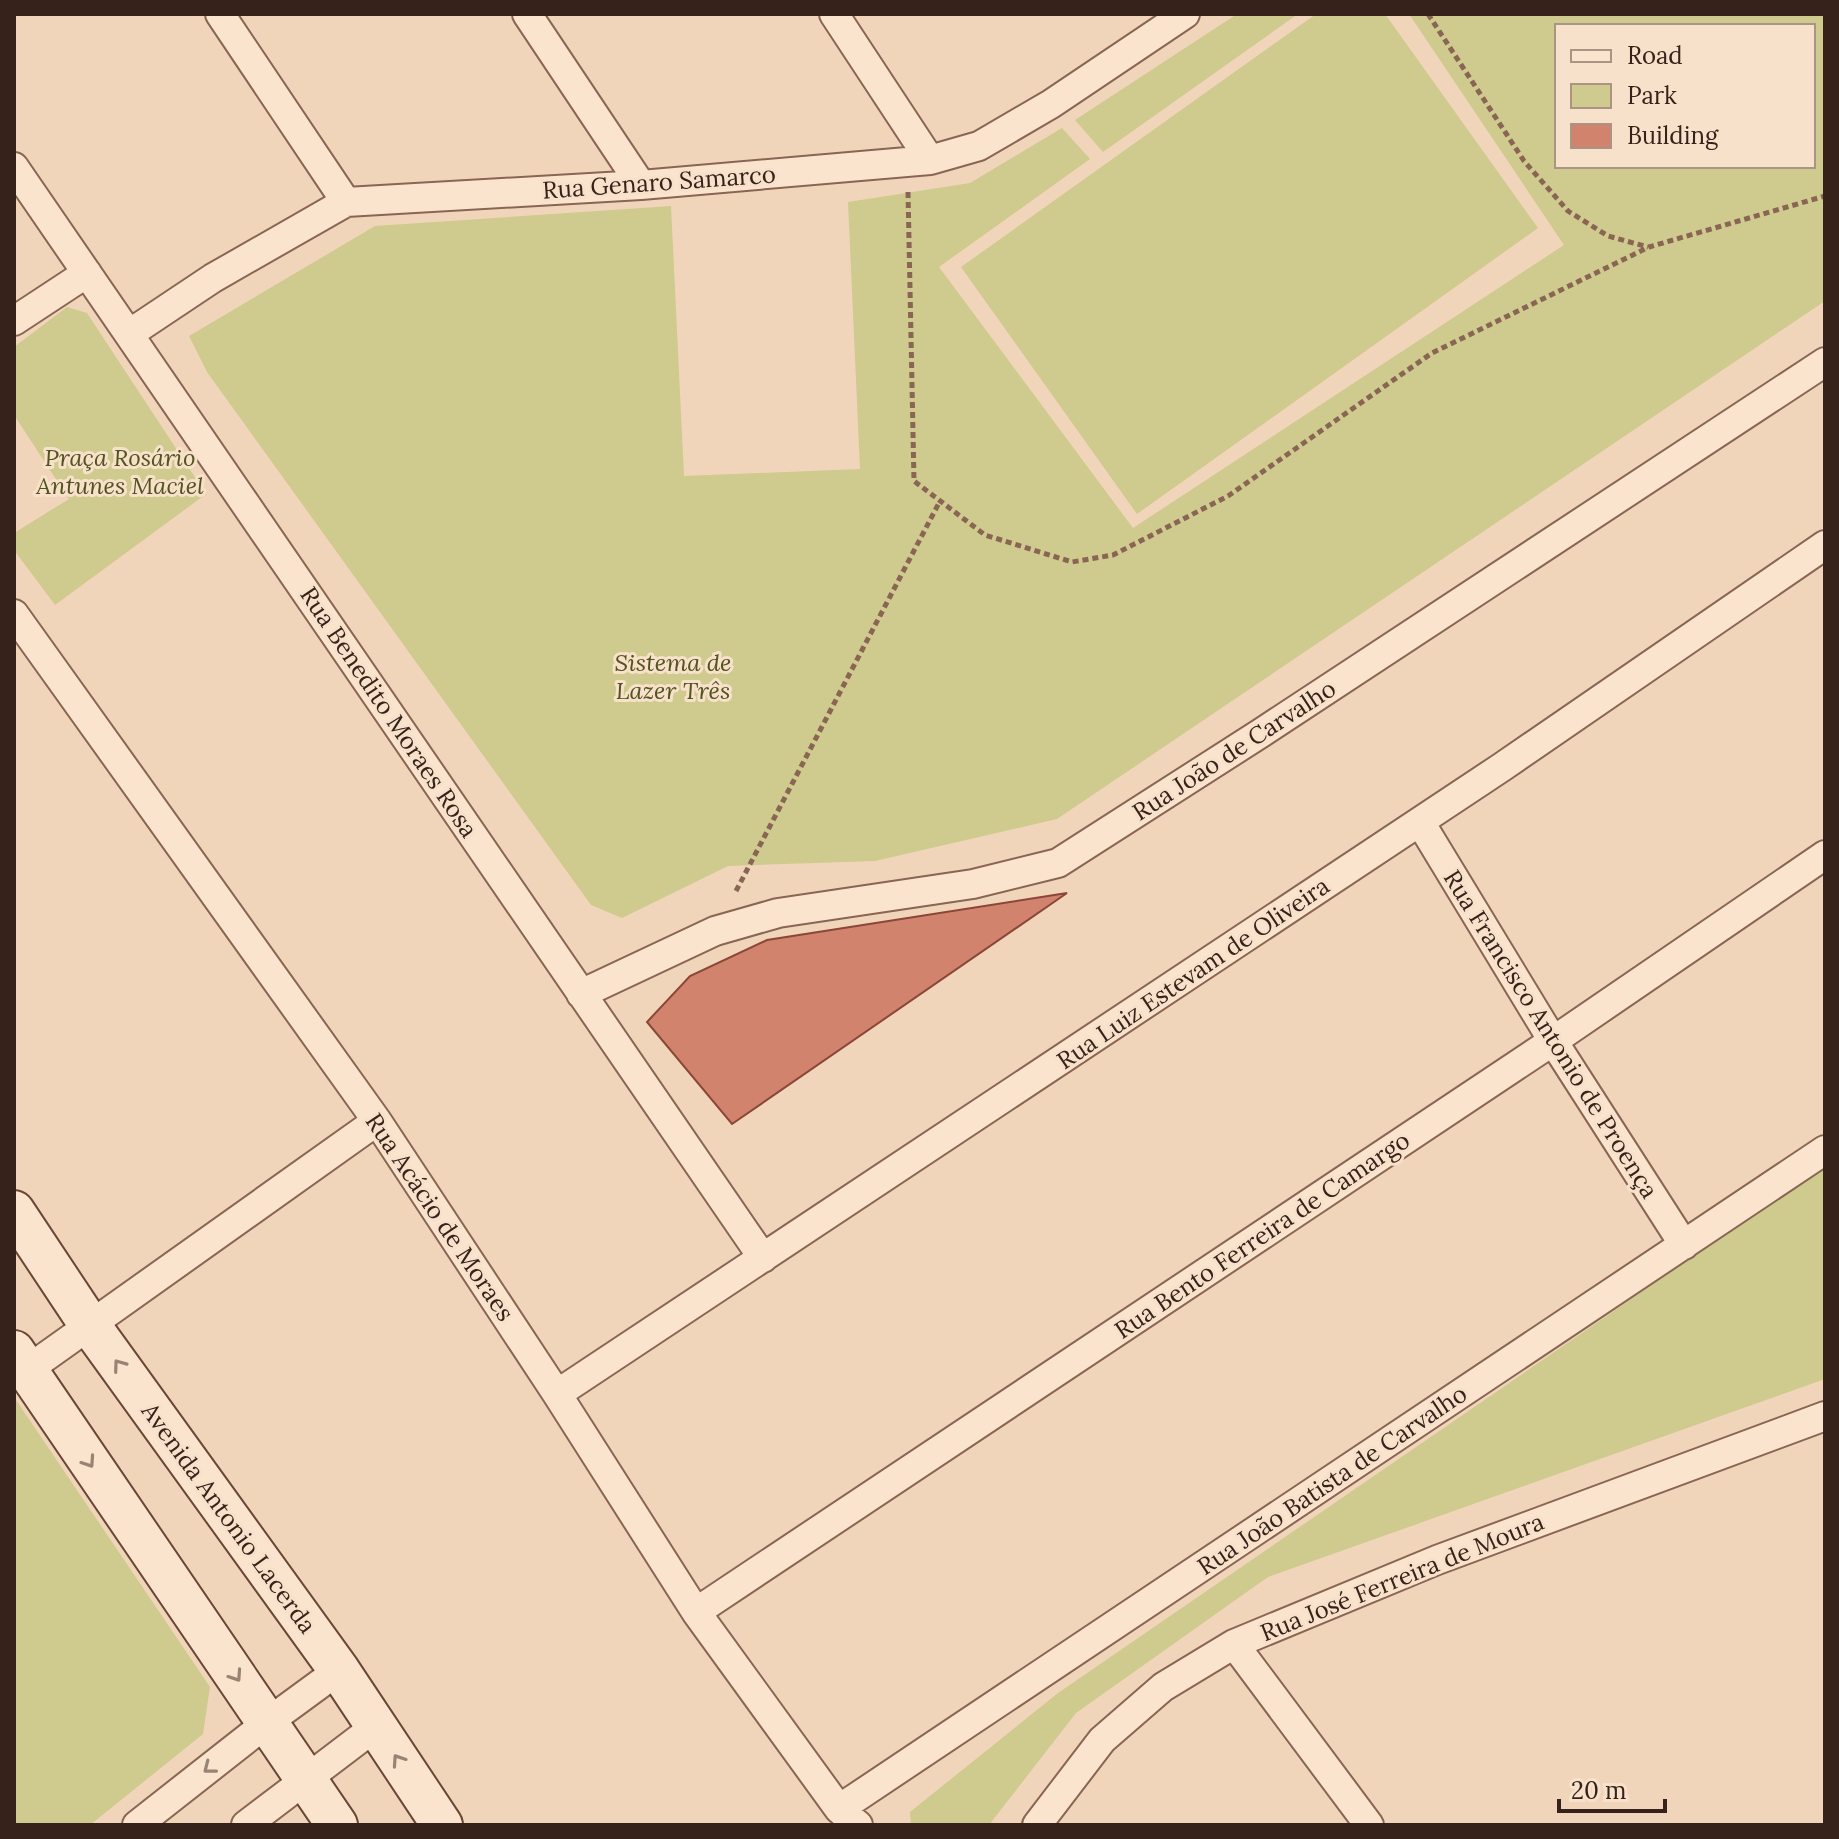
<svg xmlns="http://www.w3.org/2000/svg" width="1839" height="1839" viewBox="0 0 1839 1839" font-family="Lora,serif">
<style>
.green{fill:#cfca8e;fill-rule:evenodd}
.building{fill:#d2836d;stroke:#8a4737;stroke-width:2}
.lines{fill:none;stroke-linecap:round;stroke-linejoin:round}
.minor-casing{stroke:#896553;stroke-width:32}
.secondary-casing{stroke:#6a4637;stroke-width:44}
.path{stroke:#896553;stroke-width:5;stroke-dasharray:6 4;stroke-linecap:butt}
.minor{stroke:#fbe4ce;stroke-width:28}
.secondary{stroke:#fbe4ce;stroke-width:40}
.oneway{stroke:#988374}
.labels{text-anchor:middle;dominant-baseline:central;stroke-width:6;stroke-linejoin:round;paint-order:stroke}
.street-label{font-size:24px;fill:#36221a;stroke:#f8e1ca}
.park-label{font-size:24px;font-style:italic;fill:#52541f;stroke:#f8e1ca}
</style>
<rect width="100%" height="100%" fill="#f1d5ba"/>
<path class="green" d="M1237,14H1298L1103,152L1075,120Z
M1316,14H1385L1538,228L1137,514L961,267Z
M1409,14H1825V301L1057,819L875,861L728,866L622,918L591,905L207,372L189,336L375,226L671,206L684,476L860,469L848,202L970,183L1062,128L1090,159L939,267L1133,528L1564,245ZM1813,26V166H1557V26Z
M67,307L87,313L206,494L55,605L14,550V533L69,499L14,415V347Z
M1825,1166V1379L1268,1577L1076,1713L989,1825H911L910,1812L1058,1693Z
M14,1397L210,1687L203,1734L90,1825H14Z"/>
<path class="building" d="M1067,893L732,1124L647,1022L690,976L767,940Z"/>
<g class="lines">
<g class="minor-casing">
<path id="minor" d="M220,14L346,202
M527,14L641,185
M834,14L930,160
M14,167L763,1258
M14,321L87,273
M129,334L213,278L346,202L641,185L930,160L979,146L1051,104L1185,14
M14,614L377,1121L557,1394L696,1612L839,1809L858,1825
M1420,822L1553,1041L1684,1245
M581,994L715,931L778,913L973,884L1058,863L1261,733L1825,362
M27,1370L377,1121
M557,1394L1502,767L1825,545
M696,1612L1553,1041L1825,855
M1234,1644L1369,1825
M839,1809L1825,1150
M137,1825L268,1722L339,1670
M246,1825L375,1727
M1037,1825L1102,1740L1163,1687L1234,1644L1437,1560L1825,1416"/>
</g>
<g class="secondary-casing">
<path id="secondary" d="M14,1211L89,1324L339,1670L442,1825
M14,1351L337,1825"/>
</g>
<path class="path" d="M1428,14L1524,161L1568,211L1608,236L1648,247
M908,192L914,481L985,535L1072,562L1113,555L1228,496L1432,353L1649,247L1825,196
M736,891L940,501"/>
<use href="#minor" class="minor"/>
<use href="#secondary" class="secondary"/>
</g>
<defs><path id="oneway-chevron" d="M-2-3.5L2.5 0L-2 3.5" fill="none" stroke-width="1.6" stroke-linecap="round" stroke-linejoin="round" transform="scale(2)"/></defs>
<g class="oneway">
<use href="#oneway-chevron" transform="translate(119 1365) rotate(-126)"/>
<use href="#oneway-chevron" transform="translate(89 1462) rotate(56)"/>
<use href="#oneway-chevron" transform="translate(236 1676) rotate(56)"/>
<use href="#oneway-chevron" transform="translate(398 1760) rotate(-124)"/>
<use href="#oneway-chevron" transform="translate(209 1768) rotate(142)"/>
</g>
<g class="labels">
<g class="street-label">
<text transform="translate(659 182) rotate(-4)">Rua Genaro Samarco</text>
<text transform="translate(389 712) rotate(56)">Rua Benedito Moraes Rosa</text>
<text transform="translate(1234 750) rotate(-33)">Rua João de Carvalho</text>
<text transform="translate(1193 973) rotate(-34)">Rua Luiz Estevam de Oliveira</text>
<text transform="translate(1551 1034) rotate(58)">Rua Francisco Antonio de Proença</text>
<text transform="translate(440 1217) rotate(56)">Rua Acácio de Moraes</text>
<text transform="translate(1262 1235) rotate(-34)">Rua Bento Ferreira de Camargo</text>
<text transform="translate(1332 1480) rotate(-34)">Rua João Batista de Carvalho</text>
<text transform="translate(229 1518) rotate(54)">Avenida Antonio Lacerda</text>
<text transform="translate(1402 1577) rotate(-22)">Rua José Ferreira de Moura</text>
</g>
<g class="park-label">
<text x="120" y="457">Praça Rosário<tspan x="120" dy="28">Antunes Maciel</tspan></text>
<text x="673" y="662">Sistema de<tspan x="673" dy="28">Lazer Três</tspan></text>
</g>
</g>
<rect width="1839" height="1839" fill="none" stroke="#36221a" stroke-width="32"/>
<rect x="1555" y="24" width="260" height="144" fill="#f8e1ca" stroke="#aa9584" stroke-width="2"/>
<rect x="1571" y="50" width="40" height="12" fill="#fbe4ce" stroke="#aa9584" stroke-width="2"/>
<text x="1627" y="64" font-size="24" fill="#36221a">Road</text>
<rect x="1571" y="84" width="40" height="24" fill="#cfca8e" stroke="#aa9584" stroke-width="2"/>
<text x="1627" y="104" font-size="24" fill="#36221a">Park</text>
<rect x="1571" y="124" width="40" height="24" fill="#d2836d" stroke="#aa9584" stroke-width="2"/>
<text x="1627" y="144" font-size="24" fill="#36221a">Building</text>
<path d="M1559 1799v12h106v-12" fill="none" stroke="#36221a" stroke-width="4"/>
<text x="1571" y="1799" font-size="24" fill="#36221a" stroke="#f8e1ca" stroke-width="6" paint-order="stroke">20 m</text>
</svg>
